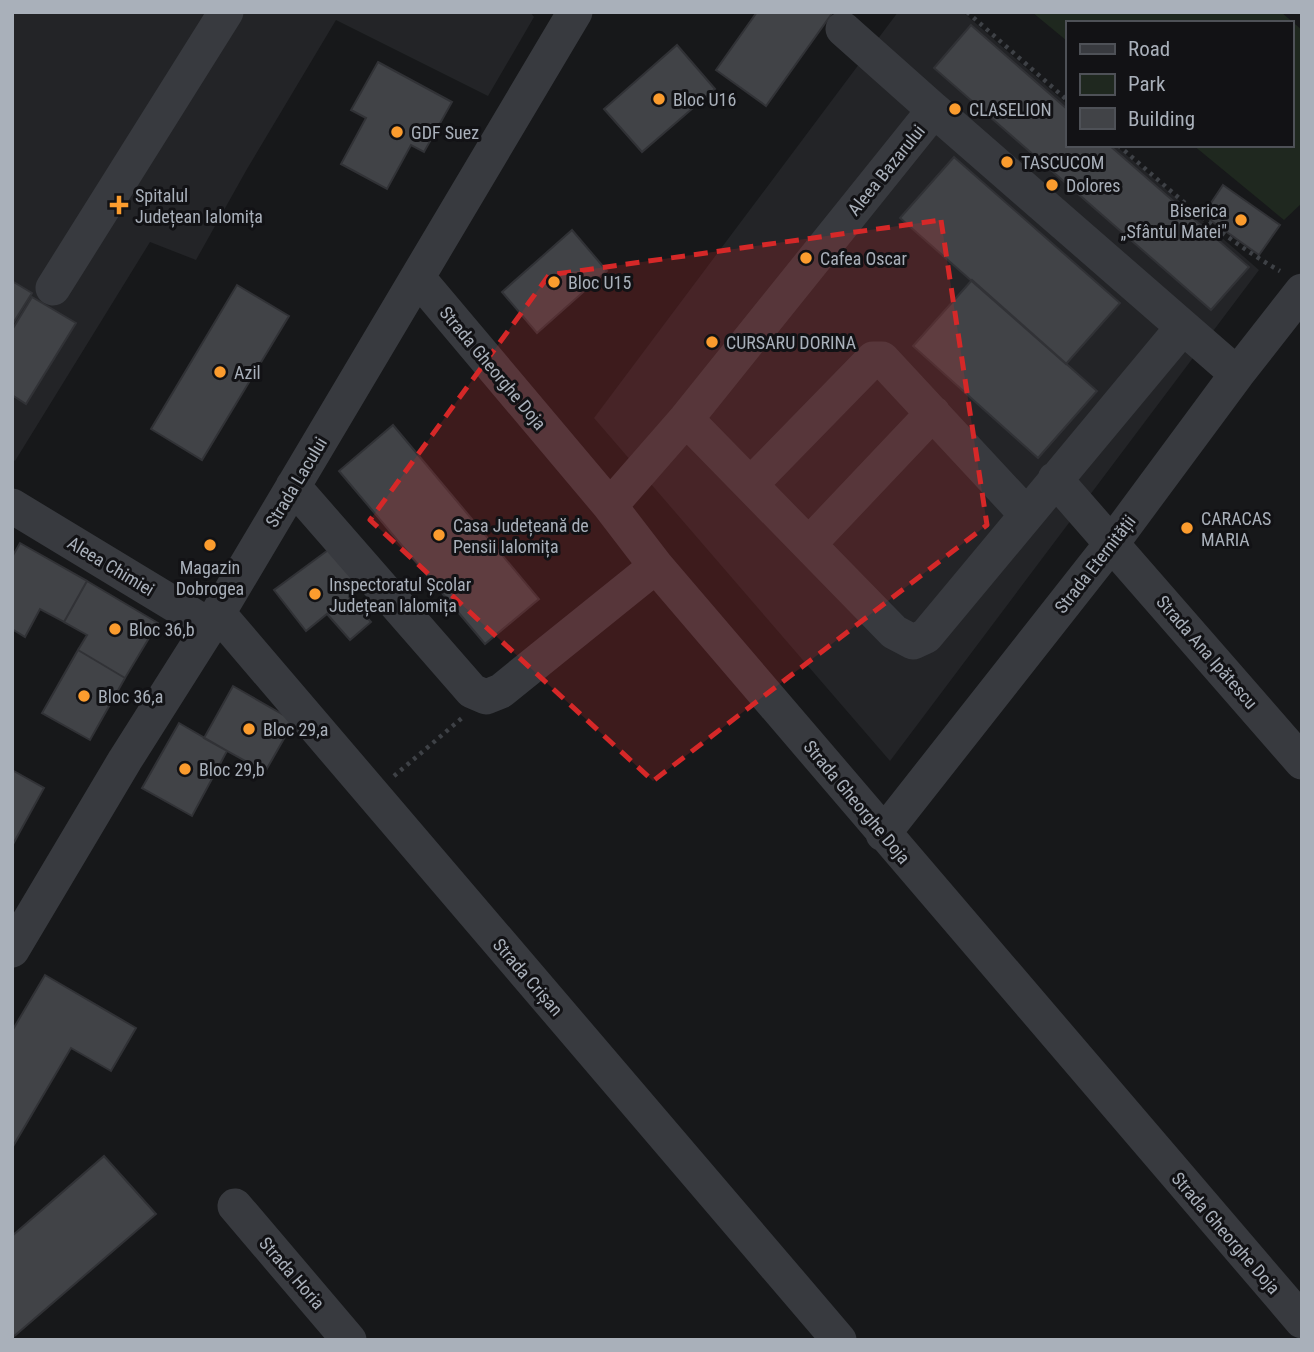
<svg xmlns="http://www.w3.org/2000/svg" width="1314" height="1352" viewBox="0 0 1314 1352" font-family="'Roboto Condensed',sans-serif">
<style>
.built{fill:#232427}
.green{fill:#1f281f}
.building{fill:#414347;stroke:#313236;stroke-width:2}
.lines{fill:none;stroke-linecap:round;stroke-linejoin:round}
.path{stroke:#3e4146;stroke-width:4.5;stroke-dasharray:3.5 5;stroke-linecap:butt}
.minor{stroke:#383a3f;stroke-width:35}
.marked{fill:#d62828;fill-opacity:0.2;stroke:#d62828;stroke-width:5;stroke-dasharray:14 9;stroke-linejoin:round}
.poi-dot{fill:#fb9c2e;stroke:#121215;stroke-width:2.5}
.labels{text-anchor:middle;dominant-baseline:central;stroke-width:6;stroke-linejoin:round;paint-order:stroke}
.poi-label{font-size:18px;fill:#a9b0ba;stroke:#121215;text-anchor:start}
.street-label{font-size:18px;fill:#a9b0ba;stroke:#121215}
</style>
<rect width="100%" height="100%" fill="#17181a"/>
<path class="built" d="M12,12H530L534,17L488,96L336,20L247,169L196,260L150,242L15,461L12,459Z
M898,12H963L1067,104V145H1115L1259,270L890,761L594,418Z"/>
<path class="green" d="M1032,12H1281L1302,30V203L1284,220L1193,145H1291V23H1067V41Z"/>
<path class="building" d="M757,12H833L766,106L716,70Z
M971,25L1067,109V145H1109L1249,267L1211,310L934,68Z
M677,45L715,89L642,152L604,109Z
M378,62L452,102L424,152L411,145L387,189L341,164L366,118L351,110Z
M954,157L1120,303L1066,364L900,218Z
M1223,185L1280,225L1259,255L1203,215Z
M572,230L607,271L537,333L502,292Z
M972,280L1097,391L1038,458L913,346Z
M12,281L32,293L12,325Z
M237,285L289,316L202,460L151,429Z
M32,297L76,323L26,404L12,395V330Z
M393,425L539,599L485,644L339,471Z
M339,542L371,575L349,597L371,622L350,640L327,614L306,631L274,590Z
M20,543L87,581L64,622L40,609L25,637L12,629V557Z
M87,581L158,623L125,678L78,650L87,635L64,622Z
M78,650L125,678L90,740L42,713Z
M233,686L294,721L265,772L204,738Z
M179,723L227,751L192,816L142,788Z
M12,770L44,788L12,846Z
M45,975L136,1028L111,1071L71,1048L12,1148V1031Z
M104,1156L156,1214L12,1338V1236Z"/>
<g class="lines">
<path class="path" d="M967,12L1067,100
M1118,145C1170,190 1220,237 1280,271
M394,776L462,718"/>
<path class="minor" d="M843,29L934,110
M418,278L610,506L656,566L1302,1321
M53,288L226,12
M686,419L894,632L913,642L926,636L1183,327
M1055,479L1302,762
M751,484L873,359H882L1026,514
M293,486L472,691L486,697L501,691L656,566
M12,506L210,626
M610,506L686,419L934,110L1237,374
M809,544L933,413
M218,613L839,1340
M883,834L1112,543L1237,374L1302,291
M12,950L125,760L218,613L575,12
M235,1206L349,1340"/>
</g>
<path class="marked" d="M941,220L987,525L653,781L370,520L549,275Z"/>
<g class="poi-dot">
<circle cx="659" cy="99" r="7"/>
<circle cx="955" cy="109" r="7"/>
<circle cx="397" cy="132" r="7"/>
<circle cx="1007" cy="162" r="7"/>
<circle cx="1052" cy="185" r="7"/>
<path d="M115.5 194.5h7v7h7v7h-7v7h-7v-7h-7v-7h7z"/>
<circle cx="1241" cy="220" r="7"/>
<circle cx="806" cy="258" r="7"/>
<circle cx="554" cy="282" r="7"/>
<circle cx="712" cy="342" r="7"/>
<circle cx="220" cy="372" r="7"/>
<circle cx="1187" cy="528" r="7"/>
<circle cx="439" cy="535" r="7"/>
<circle cx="210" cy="545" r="7"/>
<circle cx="315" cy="594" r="7"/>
<circle cx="115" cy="629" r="7"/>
<circle cx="84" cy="696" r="7"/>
<circle cx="249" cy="729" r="7"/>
<circle cx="185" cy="769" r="7"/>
</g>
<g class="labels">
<g class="poi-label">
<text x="673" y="99">Bloc U16</text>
<text x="969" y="109">CLASELION</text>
<text x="411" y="132">GDF Suez</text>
<text x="1021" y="162">TASCUCOM</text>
<text x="1066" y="185">Dolores</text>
<text x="135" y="195">Spitalul<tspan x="135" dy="21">Județean Ialomița</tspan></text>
<text x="1227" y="210" text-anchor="end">Biserica<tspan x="1227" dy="21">„Sfântul Matei"</tspan></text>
<text x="820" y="258">Cafea Oscar</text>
<text x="568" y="282">Bloc U15</text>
<text x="726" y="342">CURSARU DORINA</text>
<text x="234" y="372">Azil</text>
<text x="1201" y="518">CARACAS<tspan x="1201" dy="21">MARIA</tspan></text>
<text x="453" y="525">Casa Județeană de<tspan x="453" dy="21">Pensii Ialomița</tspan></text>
<text x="210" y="567" text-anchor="middle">Magazin<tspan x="210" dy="21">Dobrogea</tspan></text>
<text x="329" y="584">Inspectoratul Școlar<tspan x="329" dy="21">Județean Ialomița</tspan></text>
<text x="129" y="629">Bloc 36,b</text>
<text x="98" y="696">Bloc 36,a</text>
<text x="263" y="729">Bloc 29,a</text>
<text x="199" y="769">Bloc 29,b</text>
</g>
<g class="street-label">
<text transform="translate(886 170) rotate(-51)">Aleea Bazarului</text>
<text transform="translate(493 368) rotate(50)">Strada Gheorghe Doja</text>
<text transform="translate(296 482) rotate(-59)">Strada Lacului</text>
<text transform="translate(1095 564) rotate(-52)">Strada Eternității</text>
<text transform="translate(111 566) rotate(31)">Aleea Chimiei</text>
<text transform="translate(1207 652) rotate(49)">Strada Ana Ipătescu</text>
<text transform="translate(857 802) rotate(50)">Strada Gheorghe Doja</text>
<text transform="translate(528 977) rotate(49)">Strada Crișan</text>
<text transform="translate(1226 1233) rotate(49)">Strada Gheorghe Doja</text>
<text transform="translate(292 1273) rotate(49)">Strada Horia</text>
</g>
</g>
<rect width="1314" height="1352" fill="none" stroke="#a9b0ba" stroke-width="28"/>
<rect x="1066" y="21" width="228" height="126" fill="#121215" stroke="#4e5157" stroke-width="2"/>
<rect x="1080" y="44" width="35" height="10" fill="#383a3f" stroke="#4e5157" stroke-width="2"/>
<text x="1128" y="56" font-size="21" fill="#a9b0ba">Road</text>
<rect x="1080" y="74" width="35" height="21" fill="#1f281f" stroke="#4e5157" stroke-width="2"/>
<text x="1128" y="91" font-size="21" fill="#a9b0ba">Park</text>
<rect x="1080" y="108" width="35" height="21" fill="#414347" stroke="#4e5157" stroke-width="2"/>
<text x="1128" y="126" font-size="21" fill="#a9b0ba">Building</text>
</svg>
